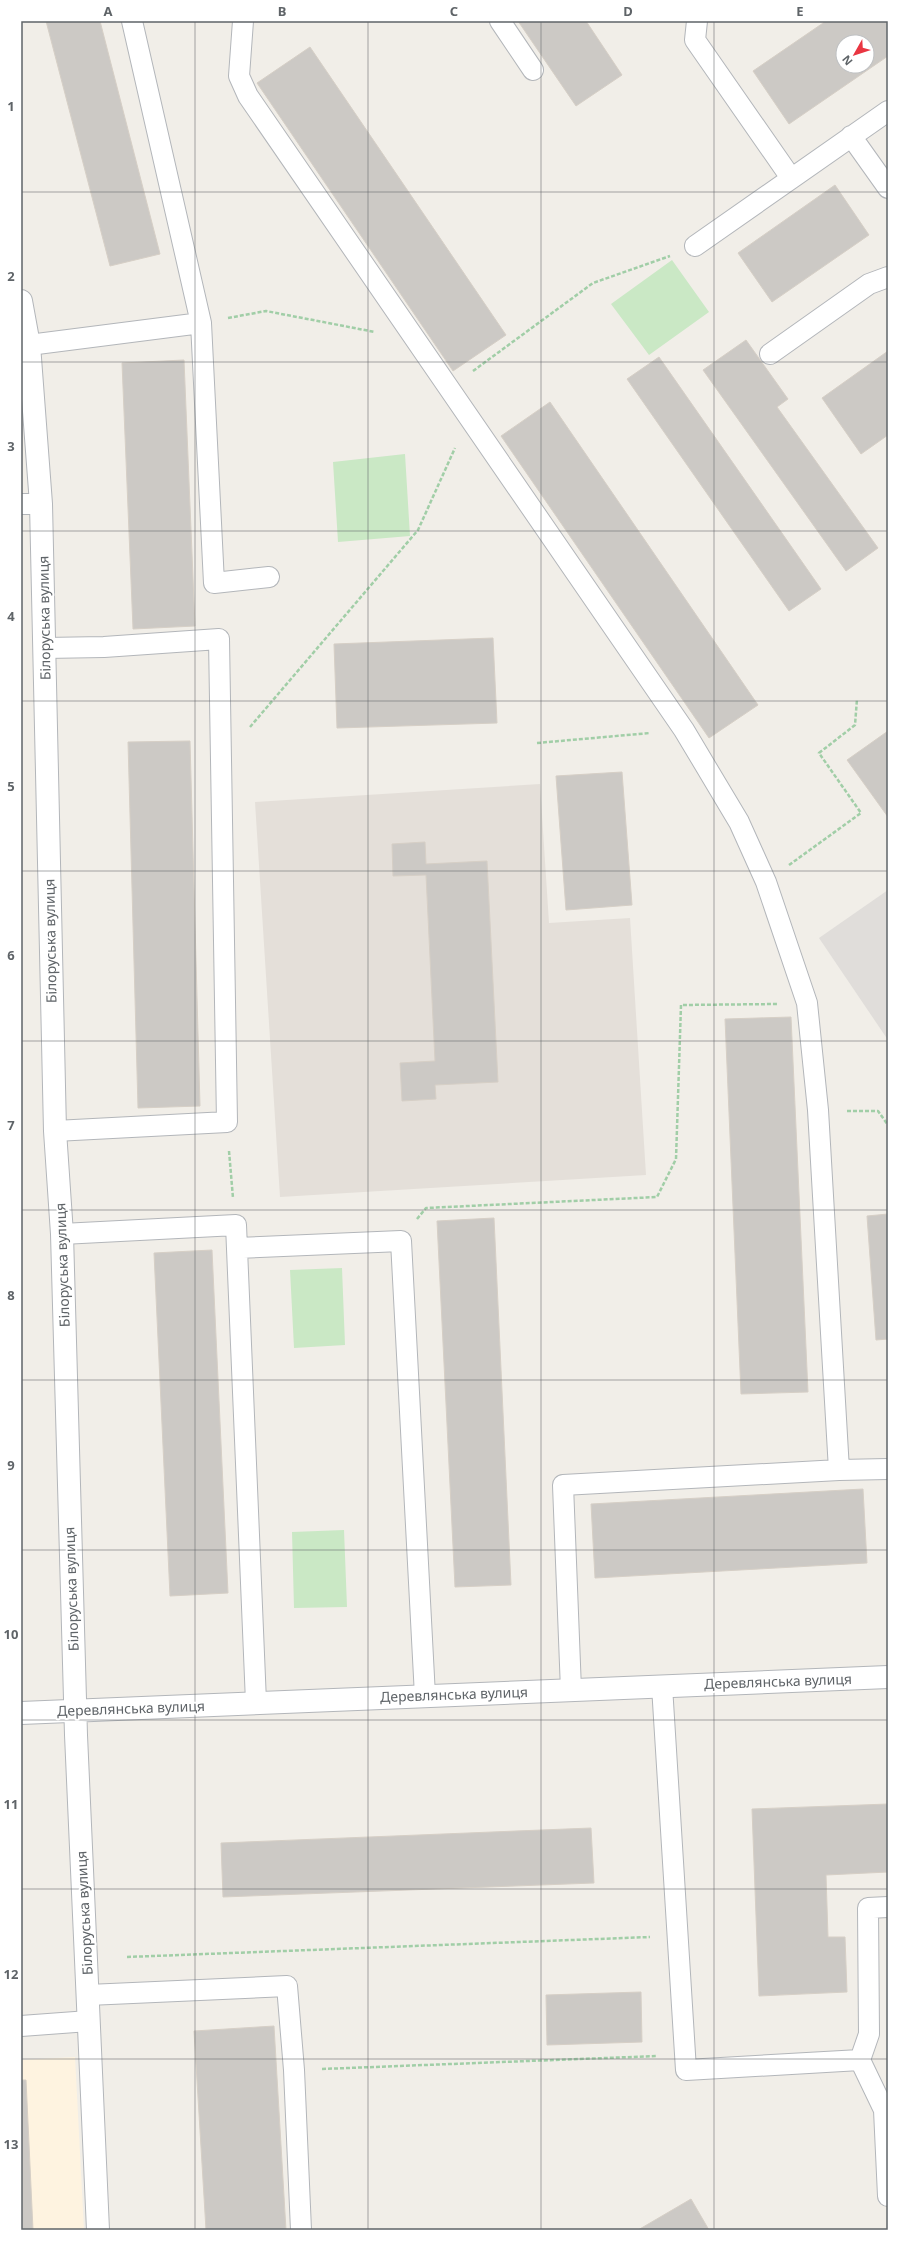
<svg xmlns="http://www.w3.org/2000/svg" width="909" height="2251" viewBox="0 0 909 2251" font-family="'Noto Sans',sans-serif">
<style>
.commercial{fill:#fef3e0}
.industrial{fill:#e0ddda}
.education{fill:#e4dfd9}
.green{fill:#cae8c5}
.building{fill:#ccc9c5;stroke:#d6cfc6;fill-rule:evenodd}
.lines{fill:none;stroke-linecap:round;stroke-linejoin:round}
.service-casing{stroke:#b3b6ba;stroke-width:22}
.minor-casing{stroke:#b3b6ba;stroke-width:24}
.path{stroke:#a1cea7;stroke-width:2.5;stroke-dasharray:4 2;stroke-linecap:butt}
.service{stroke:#fff;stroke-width:20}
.minor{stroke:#fff;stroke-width:22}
.grid{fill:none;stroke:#5f6468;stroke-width:1;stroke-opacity:0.55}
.labels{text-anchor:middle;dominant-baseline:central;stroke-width:4;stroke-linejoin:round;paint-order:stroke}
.street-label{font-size:14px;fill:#5f6468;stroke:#fff}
.neatline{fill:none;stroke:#5f6468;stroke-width:1.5}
.grid-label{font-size:13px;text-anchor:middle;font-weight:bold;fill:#5f6468}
</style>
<rect width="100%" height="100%" fill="#f1eee8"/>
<path class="commercial" d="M75,2057L84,2230H21V2060Z"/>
<path class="industrial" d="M888,890V1040L819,938Z"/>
<path class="education" d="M540,784L549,923L630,918L646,1175L280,1197L255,802Z"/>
<path class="green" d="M672,260L709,312L649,355L611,304Z
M405,454L410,536L338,542L333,462Z
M342,1268L345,1345L294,1348L290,1270Z
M344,1530L347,1607L294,1608L292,1532Z"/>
<path class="building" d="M46,21H100L160,254L110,266Z
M518,21H586L622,75L576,106Z
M826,21H888V56L789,124L753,71ZM843,42H867V66H843Z
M310,47L506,335L453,371L257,83Z
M835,185L869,235L772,302L738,253Z
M746,340L788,399L777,407L878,548L846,571L703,370Z
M888,351V435L861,454L822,398Z
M659,357L821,589L789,611L627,379Z
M184,360L195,626L133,629L122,363Z
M550,402L758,705L709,738L501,436Z
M493,638L497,723L337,728L334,644Z
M888,731V817L847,760Z
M190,741L200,1106L138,1108L128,742Z
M622,772L632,905L566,910L556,776Z
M425,842L426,864L487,861L498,1082L435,1085L436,1099L402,1101L400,1063L435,1061L426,875L393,876L392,844Z
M791,1017L808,1392L741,1394L725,1019Z
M888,1214V1339L876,1340L867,1216Z
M494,1218L511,1585L455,1587L437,1221Z
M212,1250L228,1593L170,1596L154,1253Z
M863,1489L867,1563L595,1578L591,1504Z
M888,1804V1872L826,1875L828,1937H845L847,1992L759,1996L752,1809Z
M591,1828L594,1883L223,1897L221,1843Z
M641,1992L642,2042L547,2045L546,1995Z
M274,2026L286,2230H206L194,2031Z
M21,2080H26L33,2230H21Z
M691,2199L709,2230H638Z"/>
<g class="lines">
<g class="service-casing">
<path id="service" d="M132,21L201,323L214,583L269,577
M243,21L239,76L248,96L684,730L739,822L766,882L807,1003L818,1110L839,1470
M500,21L533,70
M697,21L695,40L791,178
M851,136L888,188
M695,246L888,111
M29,345L201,323
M770,354L869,284L888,277
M21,504H41
M45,648L104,647L219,639L227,1122L55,1131
M62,1234L236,1225L256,1702
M237,1248L401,1241L425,1696
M662,1686L686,2070L860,2060
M571,1690L563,1485L839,1470L888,1469
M888,1907L868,1908L869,2034L860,2060L884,2110L888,2196
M88,1995L287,1986L294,2070L301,2230
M21,2026L89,2021"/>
</g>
<g class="minor-casing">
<path id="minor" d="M21,301L29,345L41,504L55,1131L62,1234L76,1735L98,2230
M21,1713L888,1677"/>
</g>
<path class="path" d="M228,318L266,311L375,332
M473,371L593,283L670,256
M250,727L418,530L455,448
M537,743L650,733
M789,865L861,813L819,753L855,725L857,699
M847,1111H878L888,1125
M229,1151L233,1198
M417,1219L426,1208L657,1197L676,1159L681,1005L777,1004
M127,1957L650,1937
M322,2069L657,2056"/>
<use href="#service" class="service"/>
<use href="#minor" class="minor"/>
</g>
<path class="grid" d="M195,21V2230M368,21V2230M541,21V2230M714,21V2230M21,192H888M21,362H888M21,531H888M21,701H888M21,871H888M21,1041H888M21,1210H888M21,1380H888M21,1550H888M21,1720H888M21,1889H888M21,2059H888"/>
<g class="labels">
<g class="street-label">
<text transform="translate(44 618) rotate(-91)">Білоруська вулиця</text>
<text transform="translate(50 941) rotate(-91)">Білоруська вулиця</text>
<text transform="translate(62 1265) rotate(-92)">Білоруська вулиця</text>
<text transform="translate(71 1589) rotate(-92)">Білоруська вулиця</text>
<text transform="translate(778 1681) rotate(-2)">Деревлянська вулиця</text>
<text transform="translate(454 1694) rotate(-2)">Деревлянська вулиця</text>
<text transform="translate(131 1708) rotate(-2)">Деревлянська вулиця</text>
<text transform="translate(84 1913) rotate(-93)">Білоруська вулиця</text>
</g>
</g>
<rect width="909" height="2251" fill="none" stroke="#ffffff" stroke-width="44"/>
<g transform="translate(855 54) rotate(231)"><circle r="19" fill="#ffffff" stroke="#bfc1c3"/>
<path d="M0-3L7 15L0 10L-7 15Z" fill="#e93642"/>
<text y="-6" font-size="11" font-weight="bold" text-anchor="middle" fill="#5f6468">N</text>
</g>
<rect x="22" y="22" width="865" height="2207" class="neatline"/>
<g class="grid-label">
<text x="108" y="16">A</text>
<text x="282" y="16">B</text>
<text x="454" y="16">C</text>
<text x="628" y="16">D</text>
<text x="800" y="16">E</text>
<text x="11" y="111">1</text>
<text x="11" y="281">2</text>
<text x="11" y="451">3</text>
<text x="11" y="621">4</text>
<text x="11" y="791">5</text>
<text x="11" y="960">6</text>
<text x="11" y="1130">7</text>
<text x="11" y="1300">8</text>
<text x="11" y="1470">9</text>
<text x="11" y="1639">10</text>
<text x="11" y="1809">11</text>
<text x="11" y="1979">12</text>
<text x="11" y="2149">13</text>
</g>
</svg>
